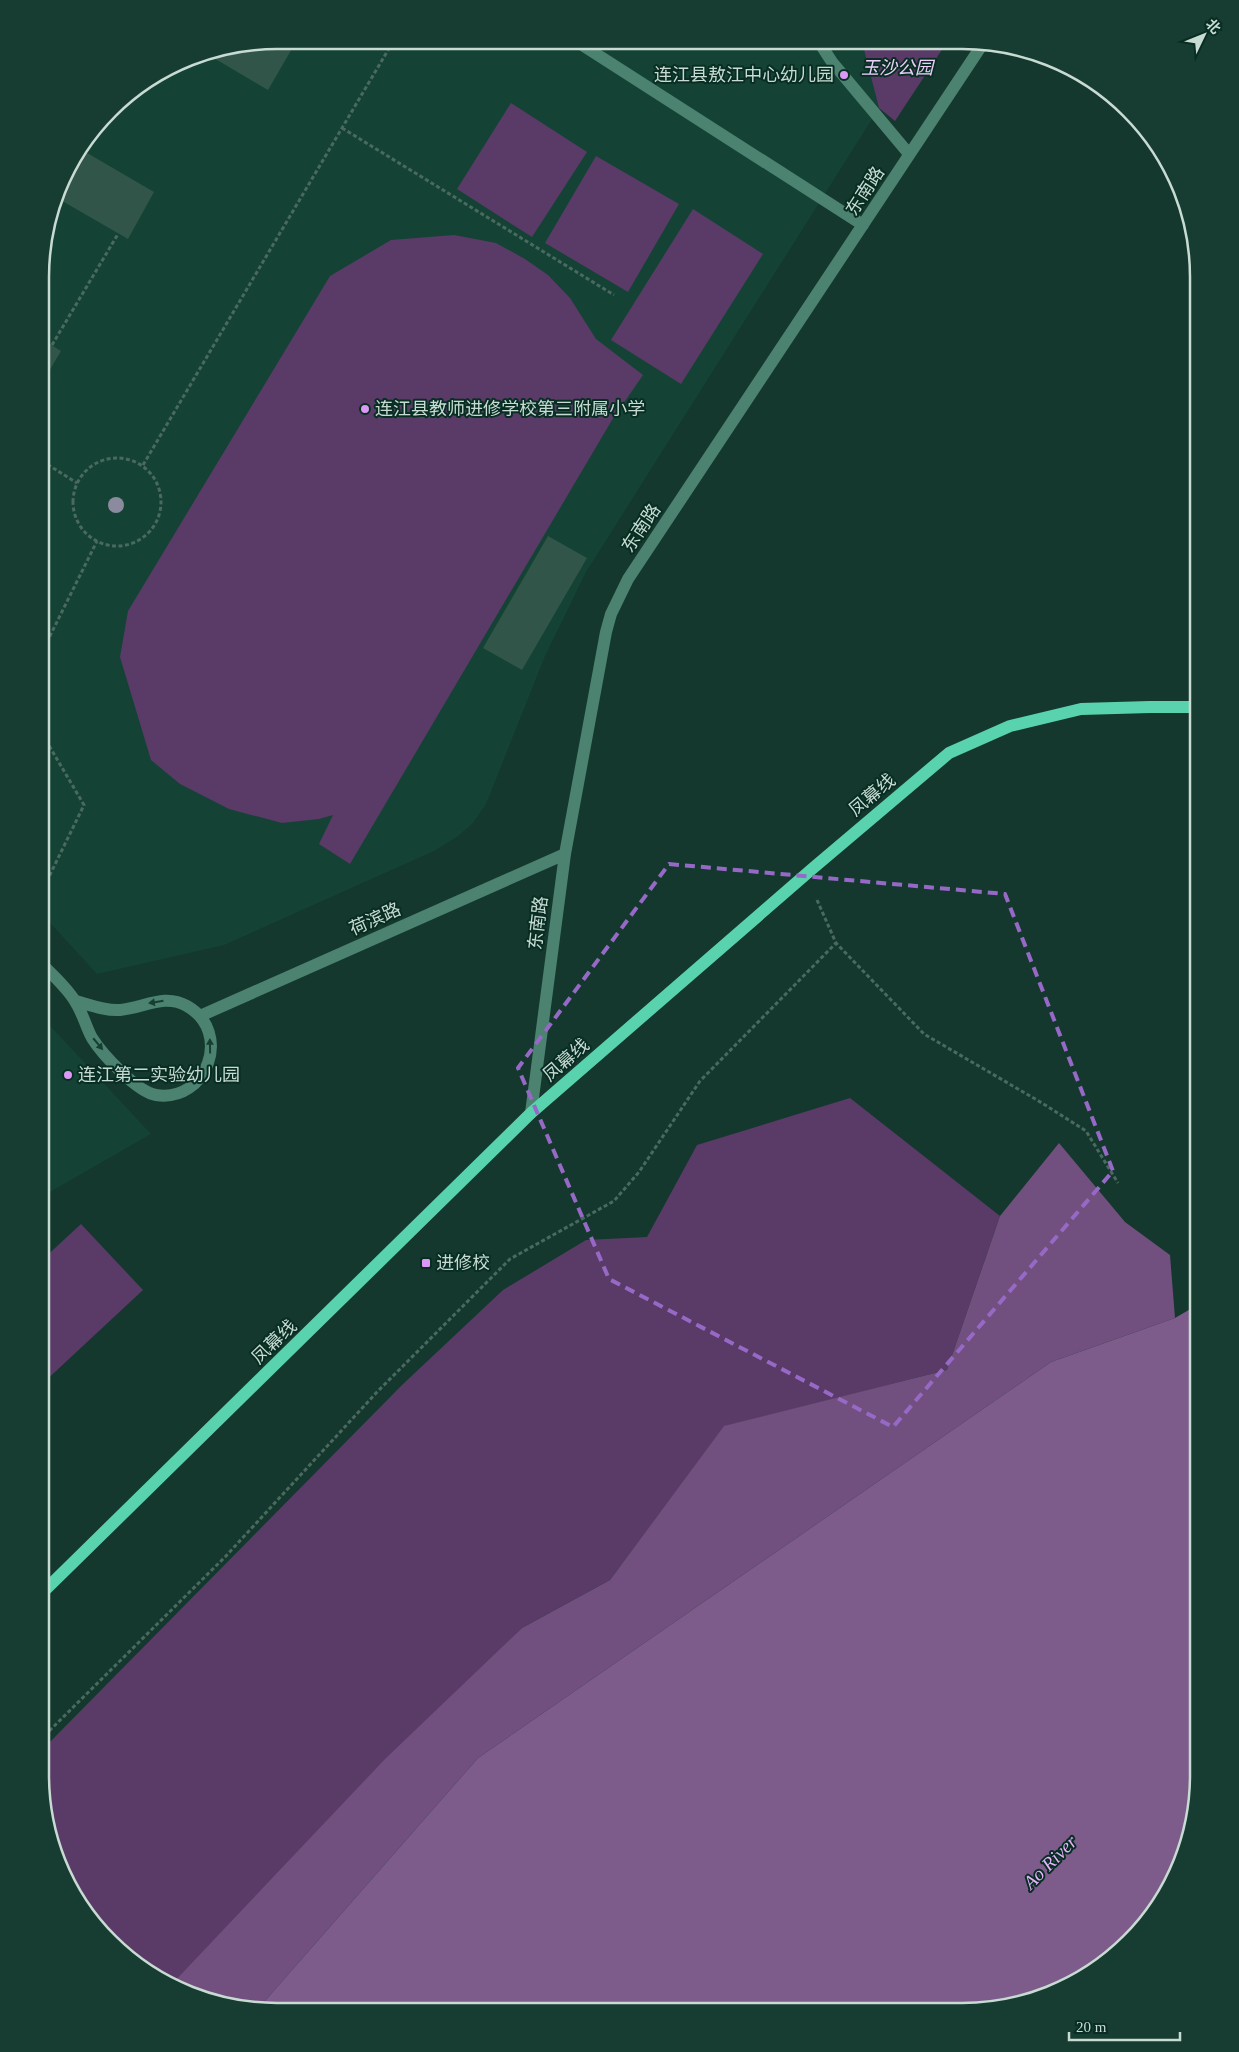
<svg xmlns="http://www.w3.org/2000/svg" width="1239" height="2052" viewBox="0 0 1239 2052" font-family="'Times New Roman','Noto Sans SC',serif">
<style>
.built{fill:#144335}
.green{fill:#5a3a67}
.forest{fill:#714f7e}
.water{fill:#7d5b8b}
.building{fill:#315549}
.lines{fill:none;stroke-linecap:round;stroke-linejoin:round}
.path{stroke:#4a695f;stroke-width:3;stroke-dasharray:4 2.5;stroke-linecap:butt}
.minor{stroke:#4c8270;stroke-width:12}
.major{stroke:#59d3ae;stroke-width:12}
.tree{fill:#8b8a9e}
.oneway{fill:#163f32}
.marked{fill:none;stroke:#9669c6;stroke-width:4;stroke-dasharray:10 6;stroke-linejoin:round}
.poi-dot{fill:#db99f5;stroke:#082e23;stroke-width:2}
.labels{text-anchor:middle;dominant-baseline:central;stroke-width:4;stroke-linejoin:round;paint-order:stroke}
.park-label{font-size:18px;font-style:italic;fill:#edcefa;stroke:#082e23}
.poi-label{font-size:18px;fill:#c7dbd3;stroke:#082e23;text-anchor:start}
.street-label{font-size:18px;fill:#c7dbd3;stroke:#082e23}
.water-label{font-size:19px;font-style:italic;fill:#e7b3fc;stroke:#082e23}
.rim{fill:none;stroke:#c7dbd3;stroke-width:2.5}
</style>
<rect width="100%" height="100%" fill="#14382d"/>
<path class="built" d="M277,40L862,42L879,108L586,572L545,656L486,804L473,823L458,836L434,851L224,945L97,974L41,913L42,246L65,172L121,99L187,58Z
M41,1016L151,1134L41,1197Z"/>
<path class="green" d="M862,42H947L895,121L879,108Z
M511,103L587,152L532,237L457,189Z
M596,156L679,204L628,292L545,243Z
M693,209L763,254L681,384L611,340Z
M454,235L496,243L525,259L548,275L570,298L596,339L643,375L612,420L350,864L319,844L333,815L319,819L282,823L229,809L180,784L151,760L120,657L128,611L330,276L391,240Z
M850,1098L1000,1216L947,1370L724,1427L610,1580L522,1628L172,1986L133,1963L89,1919L58,1865L40,1775V1752L402,1385L503,1290L586,1240L647,1237L697,1145Z
M81,1224L143,1290L41,1385V1261Z"/>
<path class="forest" d="M1059,1143L1125,1222L1170,1255L1175,1318L1051,1362L478,1758L257,2010H246L187,1994L171,1985L385,1759L522,1628L610,1580L724,1426L947,1370L1000,1216Z"/>
<path class="water" d="M1199,1304L1198,1791L1186,1851L1150,1919L1106,1963L1052,1994L962,2012L257,2010L478,1758L1051,1362L1175,1318Z"/>
<path class="building" d="M277,40H297L268,90L207,54Z
M82,150L154,192L128,239L57,198L65,172Z
M42,339L61,351L42,383Z
M548,536L587,558L522,670L483,648Z"/>
<g class="lines">
<path class="path" d="M342,128L614,295
M52,345L118,234
M73 502a44 44 0 1 1 88 0a44 44 0 1 1-88 0Z
M42,461L77,483
M143,465L394,40
M41,654L97,541
M41,893L84,805L41,732
M817,900L836,943L924,1034L1042,1103L1086,1131L1118,1183
M40,1740L225,1557L377,1392L510,1259L614,1201L639,1172L700,1081L836,943"/>
<path class="minor" d="M576,41L863,225
M819,42L832,62L909,154
M41,963C52,975 68,988 76,1003C83,1014 86,1027 92,1038C102,1054 137,1092 156,1095C207,1103 233,1032 187,1006C164,993 144,1008 120,1010C105,1011 90,1005 76,1001
M200,1016L565,854
M531,1113L565,854L606,632L611,614L628,579L984,42"/>
<path class="major" d="M40,1595L531,1113L812,869L949,753L1010,726L1081,709L1150,707H1199"/>
</g>
<circle class="tree" cx="116" cy="505" r="8"/>
<defs><path id="oneway-solid" d="M-6-.8H1V-3.2L6.5 0L1 3.2V.8H-6Z" transform="scale(1.25)"/></defs>
<g class="oneway">
<use href="#oneway-solid" transform="translate(156 1002) rotate(171)"/>
<use href="#oneway-solid" transform="translate(98 1044) rotate(50)"/>
<use href="#oneway-solid" transform="translate(210 1046) rotate(-91)"/>
</g>
<path class="marked" d="M669,864L1005,894L1113,1171L893,1427L609,1279L518,1068Z"/>
<g class="poi-dot">
<circle cx="844" cy="75" r="5"/>
<circle cx="365" cy="409" r="5"/>
<circle cx="68" cy="1075" r="5"/>
<rect x="421" y="1258" width="10" height="10" rx="2.5"/>
</g>
<g class="labels">
<g class="park-label">
<text x="897" y="68">玉沙公园</text>
</g>
<g class="poi-label">
<text x="834" y="75" text-anchor="end">连江县敖江中心幼儿园</text>
<text x="375" y="409">连江县教师进修学校第三附属小学</text>
<text x="78" y="1075">连江第二实验幼儿园</text>
<text x="436" y="1263">进修校</text>
</g>
<g class="street-label">
<text transform="translate(865 191) rotate(-57)">东南路</text>
<text transform="translate(641 528) rotate(-56)">东南路</text>
<text transform="translate(872 795) rotate(-40)">凤幕线</text>
<text transform="translate(375 919) rotate(-24)">荷滨路</text>
<text transform="translate(538 923) rotate(-83)">东南路</text>
<text transform="translate(566 1060) rotate(-41)">凤幕线</text>
<text transform="translate(274 1342) rotate(-44)">凤幕线</text>
</g>
<g class="water-label">
<text transform="translate(1050 1862) rotate(-45)">Ao River</text>
</g>
</g>
<path d="M0 0H1239V2052H0ZM277 49H962A228 228 0 0 1 1190 277V1775A228 228 0 0 1 962 2003H277A228 228 0 0 1 49 1775V277A228 228 0 0 1 277 49Z" fill="#173c31" fill-rule="evenodd"/>
<path class="rim" d="M277 49H962A228 228 0 0 1 1190 277V1775A228 228 0 0 1 962 2003H277A228 228 0 0 1 49 1775V277A228 228 0 0 1 277 49Z"/>
<g transform="translate(1204 35) rotate(47)" stroke="#082e23" stroke-width="4" paint-order="stroke">
<path d="M0-4L9 19L0 12L-9 19Z" fill="#c7dbd3"/>
<text y="-8" font-size="14" font-weight="bold" text-anchor="middle" fill="#c7dbd3">北</text>
</g>
<path d="M1069 2032v8h111v-8" fill="none" stroke="#c7dbd3" stroke-width="2.5"/>
<text x="1076" y="2032" font-size="15" fill="#c7dbd3" stroke="#082e23" stroke-width="4" paint-order="stroke">20 m</text>
</svg>
